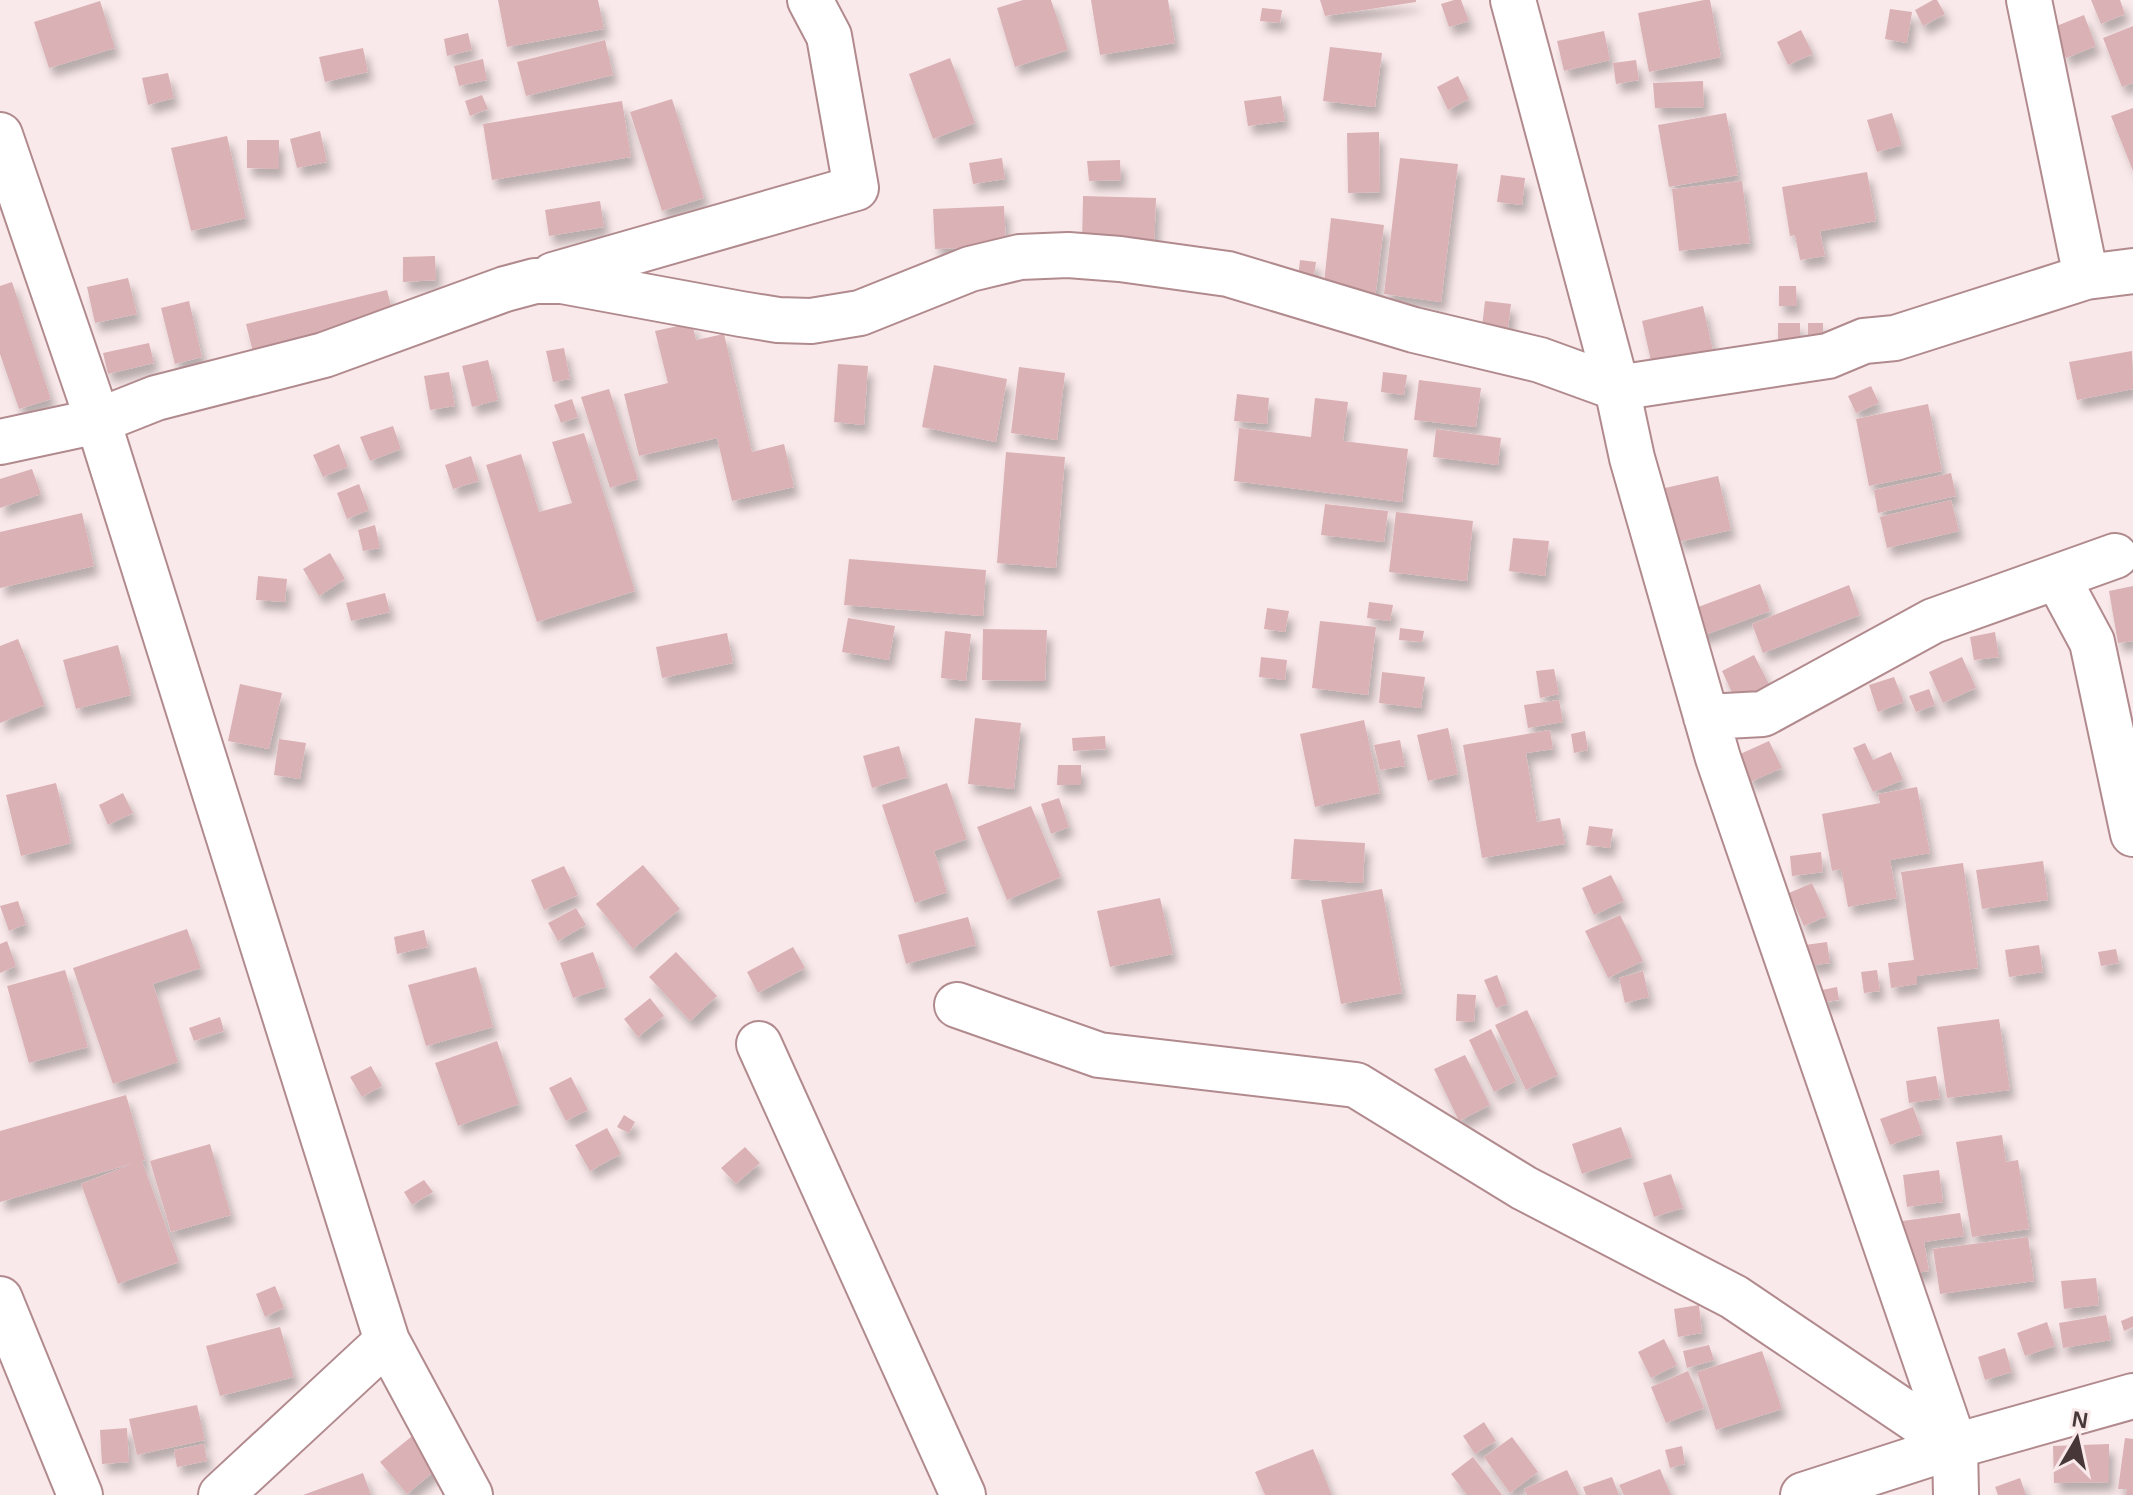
<svg xmlns="http://www.w3.org/2000/svg" width="2133" height="1495" viewBox="0 0 2133 1495" font-family="Arial,sans-serif">
<style>
.building{fill:#dab1b5;filter:url(#shadow)}
.lines{fill:none;stroke-linecap:round;stroke-linejoin:round}
.minor-casing{stroke:#b18a8e;stroke-width:48}
.minor{stroke:#fff;stroke-width:44}
</style>
<defs>
<filter id="shadow"><feDropShadow dx="5" dy="9" stdDeviation="4" flood-color="#0004"/></filter>
</defs>
<rect width="100%" height="100%" fill="#fae9ea"/>
<path class="building" d="M498,0H598L604,29L507,47Z
M1023,0H1051L1068,50L1015,67L997,8Z
M1091,0H1168L1175,43L1100,55Z
M1320,0H1416V2L1325,16Z
M1454,0H1461L1469,21L1449,27L1441,4Z
M1704,0H1710L1721,57L1649,72L1638,13Z
M1933,0H1937L1945,14L1923,26L1915,10Z
M2091,0H2120L2125,14L2101,24Z
M100,1L115,48L49,68L34,22Z
M1262,8L1282,10L1280,23L1260,21Z
M1890,9L1912,12L1907,43L1885,39Z
M2084,15L2096,46L2066,58L2054,27Z
M2133,26V83L2122,87L2103,38Z
M1801,30L1813,54L1788,65L1777,42Z
M1604,31L1610,60L1564,71L1557,41Z
M468,33L472,50L447,56L444,39Z
M605,40L613,75L526,96L517,62Z
M1330,47L1382,53L1375,107L1323,101Z
M363,48L368,72L325,82L319,57Z
M950,58L975,123L933,139L909,74Z
M483,59L487,80L459,86L454,66Z
M1636,60L1639,80L1616,84L1613,63Z
M168,73L174,98L148,105L142,78Z
M1458,76L1469,99L1448,110L1437,87Z
M1703,81L1704,107L1655,108L1653,83Z
M482,95L488,109L470,116L465,101Z
M1281,96L1285,121L1248,126L1244,101Z
M672,99L704,198L662,211L630,112Z
M622,101L631,157L492,180L483,124Z
M2133,108V171L2111,116Z
M1726,113L1738,175L1669,187L1658,125Z
M1892,113L1902,145L1877,152L1867,120Z
M320,131L327,162L297,168L290,139Z
M1379,132L1380,192L1348,193L1347,133Z
M227,136L246,218L191,231L171,148Z
M247,140H279V169L247,168Z
M1002,158L1005,179L973,184L969,163Z
M1400,158L1458,164L1441,302L1384,294Z
M1120,160L1121,180L1089,181L1087,161Z
M1867,172L1876,221L1820,231L1825,256L1800,260L1795,235L1790,236L1782,187Z
M1501,175L1525,178L1522,205L1497,202Z
M1742,181L1750,243L1679,251L1672,189Z
M1083,196L1156,198L1154,248L1082,246Z
M600,201L604,227L549,236L545,210Z
M1004,206L1006,246L935,249L933,209Z
M1331,218L1384,225L1375,299L1323,292Z
M435,256L436,280L403,282V257Z
M1300,260L1316,262L1313,281L1298,279Z
M128,278L137,314L95,323L87,287Z
M12,282L51,399L19,409L0,354V286Z
M1779,286H1796L1797,306H1779Z
M387,290L395,322L254,356L246,324Z
M189,301L202,357L175,364L161,308Z
M1485,301L1511,304L1508,329L1482,327Z
M1703,306L1715,360L1654,374L1642,321Z
M692,323L696,340L724,334L752,452L784,444L794,487L732,501L717,438L639,456L624,394L668,383L655,331Z
M1778,323H1800V343H1778Z
M1808,323H1823V343H1808Z
M149,343L154,363L108,374L103,353Z
M564,348L570,379L553,382L546,351Z
M2132,351L2133,389L2077,400L2069,362Z
M488,360L498,400L472,407L462,366Z
M838,364L868,366L864,425L834,422Z
M934,365L1007,379L996,442L922,427Z
M1019,367L1065,373L1057,440L1011,433Z
M449,372L455,406L430,410L424,376Z
M1383,372L1407,375L1404,395L1381,392Z
M1419,380L1481,388L1476,427L1414,420Z
M1871,386L1879,403L1856,413L1848,396Z
M609,389L638,479L610,488L581,397Z
M1237,394L1269,398L1267,424L1234,421Z
M1315,398L1348,402L1343,441L1408,449L1402,502L1234,481L1239,428L1311,437Z
M572,399L578,417L561,423L554,405Z
M1928,404L1942,471L1869,486L1856,419Z
M393,426L401,449L370,461L360,437Z
M1436,429L1501,438L1498,465L1433,457Z
M584,433L635,591L537,622L486,465L521,454L539,512L572,503L552,442Z
M339,444L348,467L323,477L313,455Z
M1006,452L1065,457L1056,568L997,563Z
M471,456L479,481L453,489L445,465Z
M32,469L41,494L0,508V479Z
M1951,473L1956,496L1878,513L1874,490Z
M1718,476L1731,530L1678,542L1665,488Z
M359,484L369,510L347,519L337,493Z
M1951,500L1959,531L1887,548L1880,517Z
M1325,504L1388,511L1384,542L1321,535Z
M1396,512L1473,521L1467,581L1389,572Z
M82,513L94,566L0,588V532Z
M375,525L380,548L363,551L358,530Z
M1513,538L1549,541L1545,576L1509,571Z
M330,553L345,579L319,596L303,569Z
M849,559L986,570L983,616L844,605Z
M258,576L287,579L285,602L256,600Z
M1760,584L1770,611L1699,637L1690,610Z
M1849,585L1860,615L1763,653L1752,624Z
M2133,586V641L2118,643L2109,591Z
M385,593L390,612L351,621L346,603Z
M1369,602L1393,605L1390,621L1367,618Z
M1267,608L1289,611L1285,632L1264,629Z
M848,618L895,626L889,660L842,652Z
M1320,621L1376,627L1368,695L1312,688Z
M1400,628L1424,631L1422,642L1399,640Z
M983,629L1047,630L1045,681L982,680Z
M945,631L971,634L966,681L941,678Z
M1995,632L1999,657L1974,660L1970,637Z
M727,633L733,663L662,678L656,647Z
M18,639L45,705L0,723V646Z
M118,645L131,695L76,709L63,660Z
M1754,655L1769,684L1736,701L1722,671Z
M1261,657L1287,660L1285,680L1259,677Z
M1962,657L1976,688L1943,703L1929,672Z
M1554,669L1559,694L1540,698L1536,671Z
M1382,672L1425,677L1421,708L1379,703Z
M1894,677L1904,702L1878,712L1869,685Z
M240,684L282,693L269,749L228,741Z
M1929,689L1935,705L1916,712L1909,696Z
M1559,700L1563,722L1528,728L1524,705Z
M975,718L1021,723L1014,789L968,784Z
M1364,720L1380,793L1315,807L1300,734Z
M1448,728L1458,774L1428,781L1417,735Z
M1550,730L1553,749L1526,753L1537,822L1560,818L1565,844L1482,858L1463,745Z
M1585,731L1588,750L1574,753L1571,734Z
M1105,736L1106,749L1073,751L1072,738Z
M279,739L306,743L300,779L274,775Z
M1400,740L1405,766L1380,770L1374,745Z
M1769,741L1782,768L1750,782L1738,755Z
M1865,743L1873,760L1891,752L1903,780L1873,792L1853,748Z
M899,746L908,777L872,788L863,756Z
M1058,765H1081V785H1057Z
M56,783L71,843L21,856L6,795Z
M947,783L967,839L934,851L947,892L915,903L882,805Z
M1917,787L1930,853L1890,860L1897,898L1848,907L1841,869L1832,871L1822,814L1880,803L1878,794Z
M123,793L133,813L108,825L99,805Z
M1059,798L1069,827L1051,834L1041,804Z
M1031,806L1061,877L1007,900L977,827Z
M1589,826L1613,829L1610,848L1586,845Z
M1294,839L1365,843L1363,883L1291,879Z
M1821,852L1823,872L1792,876L1790,856Z
M2043,861L2048,900L1982,909L1976,870Z
M1963,863L1978,968L1917,976V984L1891,988L1888,963L1914,960L1901,872Z
M643,865L680,909L633,949L596,904Z
M564,866L578,895L544,910L531,880Z
M1611,875L1624,901L1594,915L1582,888Z
M1812,883L1827,916L1804,926L1789,893Z
M1382,889L1402,993L1341,1004L1321,900Z
M1160,898L1173,954L1110,967L1097,911Z
M18,901L26,924L9,931L0,906Z
M576,908L586,925L558,941L548,923Z
M1620,915L1643,961L1608,978L1585,931Z
M968,917L976,945L906,964L898,935Z
M187,929L201,968L153,984L178,1062L113,1084L73,968Z
M424,930L428,947L397,954L394,937Z
M7,941L16,966L0,973V944Z
M1827,942L1830,963L1808,966L1805,945Z
M2039,945L2043,972L2009,977L2005,950Z
M793,947L805,968L758,993L747,972Z
M2116,949L2119,963L2101,966L2098,952Z
M593,952L606,987L573,998L560,963Z
M676,952L717,996L690,1021L649,977Z
M476,967L493,1027L426,1046L408,985Z
M65,970L88,1047L29,1063L7,986Z
M1877,970L1880,991L1864,993L1861,972Z
M1643,971L1649,997L1625,1003L1619,978Z
M1497,975L1508,1004L1496,1008L1484,980Z
M1837,987L1839,1000L1818,1003L1817,991Z
M1457,994L1476,995L1474,1022L1456,1021Z
M650,998L664,1016L638,1037L624,1019Z
M1527,1010L1558,1075L1526,1090L1495,1025Z
M220,1017L224,1031L194,1041L189,1028Z
M1999,1019L2010,1090L1947,1098L1937,1027Z
M1491,1029L1516,1081L1494,1092L1469,1040Z
M497,1041L519,1104L458,1126L435,1063Z
M1465,1055L1490,1105L1459,1121L1434,1069Z
M371,1066L382,1086L362,1097L350,1077Z
M1936,1076L1940,1099L1909,1103L1906,1081Z
M571,1077L588,1110L566,1121L549,1088Z
M126,1095L145,1160L142,1161L179,1262L118,1284L81,1184L134,1163L0,1202V1131Z
M1913,1107L1923,1134L1890,1145L1880,1119Z
M624,1115L635,1122L629,1133L617,1127Z
M1621,1127L1632,1157L1582,1174L1572,1144Z
M607,1128L621,1154L590,1171L575,1145Z
M2002,1135L2006,1162L2018,1160L2029,1229L1972,1237L1956,1142Z
M210,1144L231,1215L171,1232L150,1161Z
M745,1147L760,1163L736,1184L721,1168Z
M1939,1170L1943,1202L1907,1207L1903,1175Z
M1671,1174L1683,1208L1654,1217L1643,1183Z
M424,1180L433,1192L412,1205L404,1192Z
M1960,1213L1964,1236L1924,1242L1929,1271L1903,1275L1895,1222Z
M2028,1237L2034,1281L1940,1294L1933,1249Z
M2096,1278L2099,1305L2064,1309L2061,1281Z
M275,1286L284,1308L265,1317L256,1294Z
M1699,1305L1702,1333L1678,1337L1674,1309Z
M2106,1315L2111,1340L2063,1348L2059,1323Z
M2133,1316V1327L2124,1331L2121,1321Z
M2047,1322L2055,1346L2025,1356L2017,1333Z
M280,1327L294,1377L220,1396L206,1346Z
M1664,1339L1677,1365L1651,1378L1638,1352Z
M1709,1345L1714,1360L1687,1368L1683,1351Z
M2005,1348L2012,1372L1985,1380L1978,1357Z
M1762,1351L1782,1409L1716,1430L1697,1372Z
M1688,1371L1704,1408L1666,1423L1651,1387Z
M197,1405L205,1440L137,1455L129,1419Z
M1484,1422L1496,1441L1475,1454L1463,1436Z
M127,1428L129,1462L102,1464L100,1430Z
M416,1433L442,1465L407,1494L380,1462Z
M1512,1437L1538,1472L1510,1493L1484,1457Z
M2125,1438L2133,1439V1495H2126L2127,1489H2118Z
M204,1444L207,1461L177,1467L174,1450Z
M2109,1444V1482L2054,1483L2053,1446Z
M1682,1446L1685,1464L1670,1468L1665,1450Z
M1313,1449L1332,1495H1265L1255,1472Z
M1473,1457L1502,1495H1467L1451,1474Z
M1660,1469L1671,1495H1624L1619,1485Z
M1567,1470L1579,1495H1527L1524,1489Z
M363,1473L371,1495H303Z
M1612,1477L1619,1495H1586L1583,1487Z
M2020,1478L2026,1495H1998L1995,1487Z"/>
<g class="lines">
<g class="minor-casing">
<path id="minor" d="M1513,0L1617,388L1632,458L1718,758L1955,1446L1956,1495
M2029,0L2086,277
M0,135L98,421L387,1341L470,1495
M553,275L856,188L829,36L810,0
M0,442L98,421L156,398L324,355L505,289L535,281H562L741,314L778,320L811,321L860,313L970,269L1020,257L1068,255L1120,259L1228,274L1414,330L1540,360L1617,388L1828,356L1864,341L1895,338L2086,277L2133,271
M2057,577L2092,642L2133,834
M1706,717L1763,714L1933,621L2115,556
M957,1005L1099,1055L1356,1085L1524,1188L1734,1297L1955,1446
M759,1044L963,1495
M0,1299L80,1495
M221,1495L387,1341
M1803,1495L1955,1446L2133,1396"/>
</g>
<use href="#minor" class="minor"/>
</g>
<g transform="translate(2077 1439) rotate(9)" stroke="#fae9ea" stroke-width="6" paint-order="stroke">
<path d="M0-6L14 30L0 20L-14 30Z" fill="#473738"/>
<text y="-12" font-size="22" font-weight="bold" text-anchor="middle" fill="#473738">N</text>
</g>
</svg>
